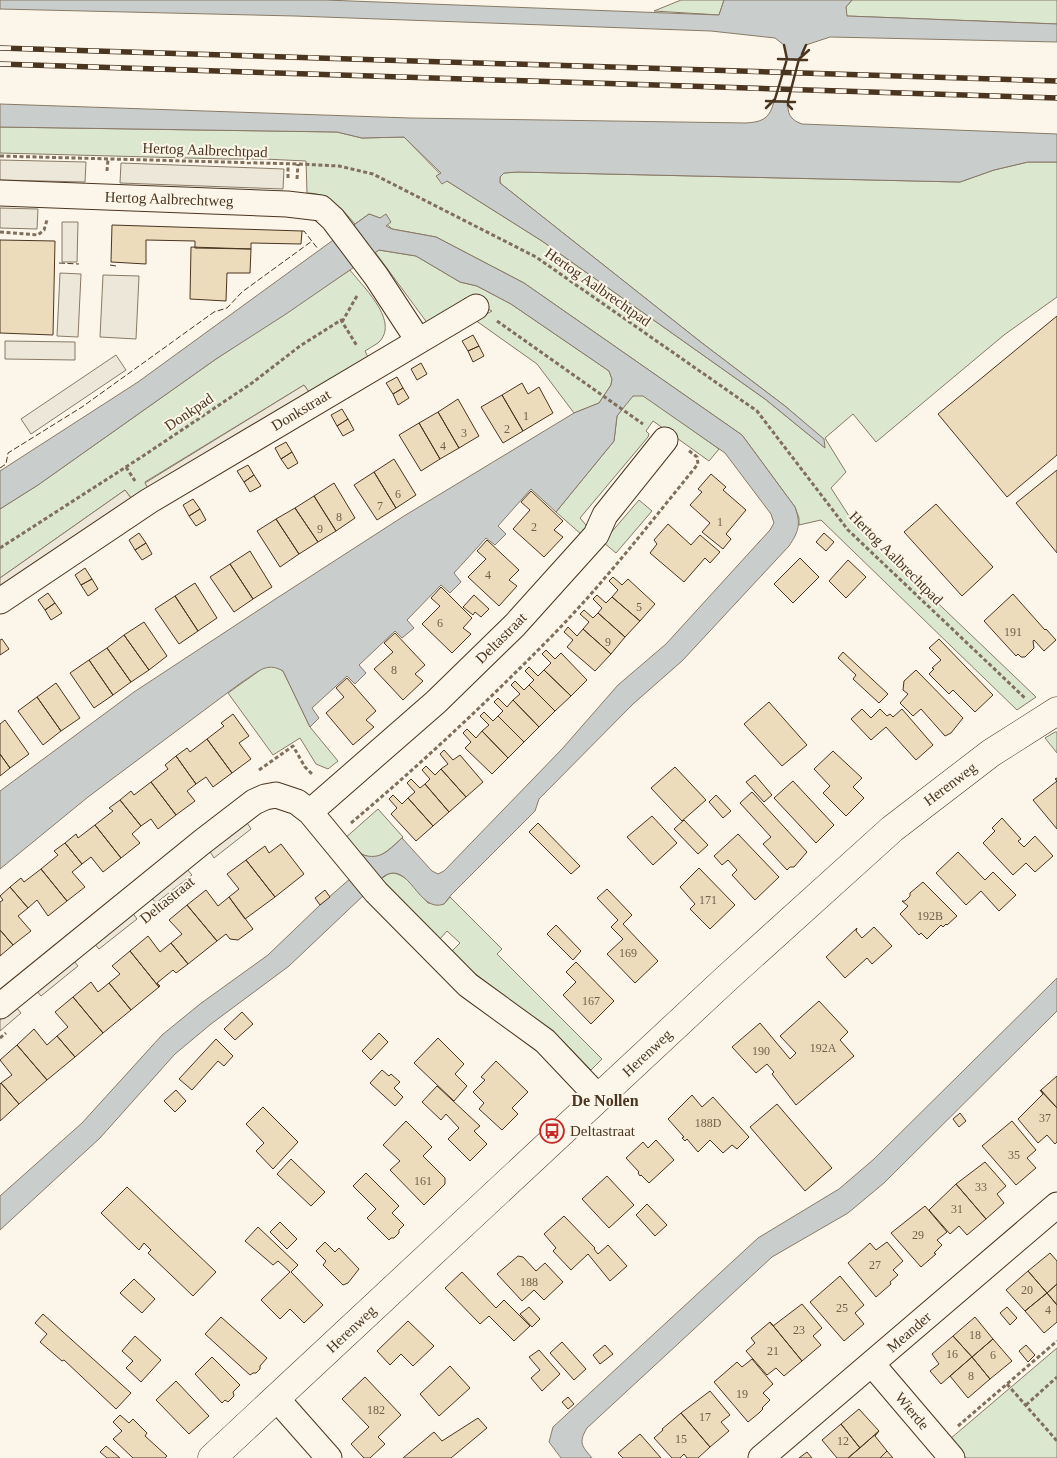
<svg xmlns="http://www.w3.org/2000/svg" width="1057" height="1458" viewBox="0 0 1057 1458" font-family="'Times New Roman',serif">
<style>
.green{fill:#dce7d0;stroke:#887966}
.parking{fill:#ede7d9;stroke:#887966}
.water{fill:#c9cecd;stroke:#887966}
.building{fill:#ecdcbc;stroke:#4a3520}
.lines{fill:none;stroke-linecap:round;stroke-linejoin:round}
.street-casing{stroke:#4a3520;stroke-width:27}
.secondary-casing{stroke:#4a3520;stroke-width:29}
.path{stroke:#7f6f5c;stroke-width:3;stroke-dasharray:4 2.5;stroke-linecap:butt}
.street{stroke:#fbf6e9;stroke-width:25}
.secondary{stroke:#fbf6e9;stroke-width:28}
.rail-casing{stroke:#4a3520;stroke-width:5.5}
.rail{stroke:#fbf6e9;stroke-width:4;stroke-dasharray:11;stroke-linecap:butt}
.fence{stroke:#4a3520;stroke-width:1;stroke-dasharray:6 2.5;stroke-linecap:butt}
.wall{stroke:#4a3520;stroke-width:2.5}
.labels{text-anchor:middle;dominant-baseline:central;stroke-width:4;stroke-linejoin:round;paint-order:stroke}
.number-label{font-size:12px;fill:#725f47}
.street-label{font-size:15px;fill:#4a3520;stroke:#fbf6e9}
.poi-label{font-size:15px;fill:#4a3520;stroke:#fbf6e9;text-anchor:start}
.neighbourhood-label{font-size:16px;font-weight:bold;fill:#4a3520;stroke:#fbf6e9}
</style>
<rect width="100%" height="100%" fill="#fbf6e9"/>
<path class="green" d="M681,0H724L719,15L654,11Z
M852,0H1057V24L846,16V7Z
M0,127L337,132L362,138L404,137L447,181L542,241L765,399L824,447L823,439L785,406L702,343L500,183V177L504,173L518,172L960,182L994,170L1028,162H1057V297L1004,335L876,442L853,414L825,438L846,472L831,488L853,522L1036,697L1017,710L821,520L799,525V518L795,507L742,435L524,283L436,237L392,229L380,218L369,214L355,224C341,208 329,193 307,193L306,161L264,159H225L0,153Z
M379,250L416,256L460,282L477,286L511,304L609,371L612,379L611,385L599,403L574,413L537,364L475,320L492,311L465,298L453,311L428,324L375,252Z
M350,270C363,287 401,322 378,343C374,346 369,348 365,351L368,357L309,392L304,385L145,482L149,490L131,498L125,490L0,578V509L38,485L216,359Z
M636,395H643L719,449L709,461L653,421L646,431L649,434L648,437L580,518L586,525L587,528L582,535L556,512L614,441L617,416L630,397Z
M639,500L652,511L616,553L603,542Z
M266,666H275L283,671L310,727L338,761L328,769L316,764L300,738L273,755L228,693Z
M1055,732H1057V753L1045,738Z
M378,809L403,837C377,861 371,866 344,839Z
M393,873C408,875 419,893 428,903L444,904L450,897L502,949L497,954L602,1059L591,1070L558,1036L529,1016L464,965L451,952L460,943L447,931L439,940L396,896L381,879L388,874Z
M1057,1348V1458H966L950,1439Z"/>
<path class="parking" d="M0,160L86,162L85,182L0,180Z
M121,163L284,169L283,189L120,183Z
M0,208L38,209L37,229L0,228Z
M62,222H78L77,262H62Z
M60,273L81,274L78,337L57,336Z
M103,275L139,276L136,339L100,337Z
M5,341L75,342V360L5,359Z
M116,355L126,370L31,434L21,419Z
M304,385L309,392L149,490L145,483Z
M125,490L131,498L0,591V578Z
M246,821L251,829L214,858L209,850Z
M186,868L192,875L156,903L150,896Z
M132,912L137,919L99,949L93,942Z
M73,960L78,966L41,996L36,990Z
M16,1007L21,1013L0,1031V1020Z"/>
<path class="water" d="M0,0H325L719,15L724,0H852L846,7L847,16L1057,24V42L830,37L806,45L799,59H787L784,45L775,38L711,31L295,16L0,9Z
M774,101H788C787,113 790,120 802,124L1057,134V162H1028L994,170L960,182L518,172L504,173L500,177V183L702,343L785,406L824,439L825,448L765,399L542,241L447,181L442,184L436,176L441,173L404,137L362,138L337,132L0,127V104L410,118L746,123C763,122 770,118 774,101Z
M369,214L380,218L386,214L391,222L386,226L392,229L436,237L524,283L742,435L795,507C801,524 799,531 789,546L682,661L633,704L539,799L535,811L451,895L444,904C418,914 410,860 384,876L289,966L211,1024L175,1054L100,1138L0,1230V1196L82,1123L162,1035L200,1004L268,955L320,905L367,864L358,853C379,862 387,852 402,838L432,871L438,874L444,871L562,749L618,685L666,644L770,530L774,523L771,514L725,453L643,396H633L617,416L614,441L556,512L531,489L498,526L506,534L495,545L486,538L454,573L461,582L450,593L441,585L407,620L414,628L402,638L395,631L359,665L366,673L355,684L347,676L312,708L319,718L310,727L283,671C266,661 257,673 242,682L88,797L0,869V791L134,692L277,598L404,516L574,413L599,403L611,385L612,379L609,371L511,304L477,286L460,282L416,256L379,250L286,314L216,359L38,485L0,509V471L138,382Z
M1057,978V1011L884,1183L848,1213L772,1257L587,1428C578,1443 582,1446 592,1458H561L549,1442L553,1427L758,1238L839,1189L874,1159Z"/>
<path class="building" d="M112,225L302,231L301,244L251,243V249L195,248V241L146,240V264L111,262Z
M0,240L55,241L53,335L0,333Z
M191,247L251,249L250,273H227L226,301L190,299Z
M1057,316V455L1007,497L938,414Z
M473,335L479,346L468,351L462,341Z
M479,346L484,356L473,362L468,351Z
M421,363L427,374L417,380L411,369Z
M397,377L403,388L393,394L386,383Z
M522,383L528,394L539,387L553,413L523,431L502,395Z
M403,388L409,398L398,405L393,394Z
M502,395L523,431L503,443L481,407Z
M458,399L479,436L459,448L438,412Z
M342,409L348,419L337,426L331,415Z
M438,412L459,448L440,459L419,423Z
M348,419L354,430L343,436L337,426Z
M419,423L440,459L421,471L399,435Z
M286,442L292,452L281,459L275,448Z
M292,452L298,463L288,469L281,459Z
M394,459L416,495L396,508L374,472Z
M248,465L254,475L244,482L237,471Z
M1057,470V553L1016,503Z
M374,472L396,508L377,520L354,485Z
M711,474L726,487L723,490L746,510L726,534L731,539L723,549L702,532L710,523L690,505L702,492L698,489Z
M254,475L261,486L250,492L244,482Z
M334,483L355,518L336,531L314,496Z
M531,491L563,521L554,530L563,537L544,557L513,529L530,510L521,502Z
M314,496L336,531L318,542L295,508Z
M193,499L200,509L189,516L183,505Z
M936,504L993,567L962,596L904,532Z
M295,508L318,542L299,554L276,519Z
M200,509L206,520L196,526L189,516Z
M276,519L299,554L280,567L257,531Z
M668,524L691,545L700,535L720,552L710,563L705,558L684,582L650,553L657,544L654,540Z
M139,533L146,543L135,550L129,540Z
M824,533L834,542L826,551L816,542Z
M487,540L519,570L509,580L517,586L499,606L468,577L486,559L477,551Z
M146,543L152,554L142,560L135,550Z
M250,551L272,587L253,599L230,564Z
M800,558L819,577L793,603L774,584Z
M848,560L866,577L846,598L829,581Z
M230,564L253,599L234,612L210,577Z
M85,568L92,579L81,585L75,575Z
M613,577L622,585L628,579L655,604L640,621L612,597L618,590L609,581Z
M92,579L98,589L88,596L81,585Z
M195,583L217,618L198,631L175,596Z
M441,587L472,618L463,628L471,634L452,653L422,624L440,606L431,598Z
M48,593L55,603L45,610L38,600Z
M1013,594L1045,630L1046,629L1056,640L1044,651L1034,640L1033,641L1034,648L1025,657H1021L1018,654L1016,656L984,621Z
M474,595L489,609L481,617L475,612L473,615L463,607Z
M597,595L606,603L612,597L640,621L625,637L598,613L602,608L593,599Z
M175,596L198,631L179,644L155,609Z
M55,603L62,613L51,620L45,610Z
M584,610L593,618L598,613L625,637L611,654L583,629L589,622L580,614Z
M144,622L167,656L149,670L124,635Z
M568,627L577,636L583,629L611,654L595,671L567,647L573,640L564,632Z
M395,633L425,665L415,674L423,681L403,700L374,669L393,652L384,643Z
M124,635L149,670L131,682L107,648Z
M2,639L9,649L0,655V640Z
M939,639L993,695L975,712L953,690L949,694L929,674L934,669L932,668L941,660L929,648Z
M107,648L131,682L113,695L89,660Z
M546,650L555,659L561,653L587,680L571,696L544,670L551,663L542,654Z
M843,652L888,694L879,703L853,679L856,675L838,658Z
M89,660L113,695L94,708L70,673Z
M529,667L538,676L544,670L571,696L555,711L529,685L534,680L525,671Z
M916,670L963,718L951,733L945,736L921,709L913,716L900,703L908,694L903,690L904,681Z
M347,678L376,711L366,720L374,727L353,745L326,713L344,697L336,688Z
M515,681L524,690L529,685L555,711L539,727L513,700L520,694L511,685Z
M56,683L80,718L61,731L37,697Z
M37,697L61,731L43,745L18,711Z
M498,698L507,707L513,700L539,727L524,742L498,716L503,711L494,702Z
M769,702L807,745L782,766L744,724Z
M862,709L871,718L880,709L887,716L890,714L893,717L902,709L933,745L916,760L886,727L871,740L851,719Z
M484,712L493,721L498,716L524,742L508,758L482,731L489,725L480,716Z
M233,714L249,736L239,743L251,759L232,773L207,739L224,726L221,723Z
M5,720L29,754L10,768L0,754V724Z
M467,729L476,738L482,731L508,758L492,774L465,748L471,742L463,733Z
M207,739L232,773L213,787L206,777L196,784L176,756L187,748L190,752Z
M444,750L453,760L460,755L483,782L466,797L441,769L448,764L440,754Z
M833,751L862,778L853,787L864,798L846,816L823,793L830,786L814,769Z
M0,754L10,768L0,776Z
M176,756L196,784L187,791L195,801L176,815L151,782L168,769L165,765Z
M426,766L435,775L441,769L466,797L449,812L425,784L430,779L422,770Z
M675,767L706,800L682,821L651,788Z
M755,775L772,795L764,802L746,782Z
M1057,778V829L1033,800L1057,781L1055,779Z
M411,779L420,788L425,784L449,812L433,826L408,798L415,792L407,783Z
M793,781L834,825L816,843L774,798Z
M151,782L176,815L158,829L151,819L141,826L120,800L131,791L134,795Z
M752,792L807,852L794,867H790L787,870L763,844L771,837L740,803Z
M393,795L402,804L408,798L433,826L416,841L391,814L397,808L389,799Z
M716,795L731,811L723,818L709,802Z
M120,800L141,826L132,834L140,843L121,858L95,825L113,811L109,808Z
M652,816L677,843L653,865L627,837Z
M1002,818L1021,839L1018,841L1024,847L1035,836L1053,856L1035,872L1026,863L1013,875L983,843L995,831L992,828Z
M684,820L708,845L698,854L674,829Z
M538,823L580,866L571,874L529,832Z
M95,825L121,858L103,872L91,857L82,864L65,843L76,834L78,838Z
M738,834L779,877L755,900L732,875L737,870L728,860L722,865L714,856Z
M65,843L82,864L72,872L85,887L67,901L41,869L58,855L54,851Z
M281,844L304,874L275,897L246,860L265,846L269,853Z
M958,852L985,880L993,872L1016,895L999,911L981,891L966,905L936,873Z
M246,860L275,897L245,919L229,897L239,889L227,874Z
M699,868L735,905L710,929L690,909L695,904L680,887Z
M41,869L67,901L48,916L37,900L28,908L10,887L21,878L24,882Z
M923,882L957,916L947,925L946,924L943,927L941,925L927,939L921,933L919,935L900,914L908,906L902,901H905L910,896V893Z
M10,887L28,908L18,916L31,931L13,945L0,930V902L3,900L0,896Z
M607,889L632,915L623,924L658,961L635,983L607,954L623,939L611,927L618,920L597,898Z
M206,890L218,906L229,897L253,929L238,940L230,939L226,934L217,941L187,905Z
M325,890L330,897L320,905L315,898Z
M187,905L217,941L188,964L171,943L182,934L169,920Z
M556,925L581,951L573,960L547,934Z
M874,927L892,946L872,964L867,958L845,978L826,957L857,928L856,931L862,938Z
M0,930L13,945L0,956Z
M148,936L160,952L171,943L188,964L176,973L173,970L157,983L160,986L159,987L130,951Z
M130,951L159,987L131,1010L109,983L120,974L112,966Z
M576,962L614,1001L591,1024L563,995L576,982L566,972Z
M91,982L98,992L109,983L131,1010L103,1033L73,997Z
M73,997L103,1033L75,1057L57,1036L68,1027L55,1012Z
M819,1001L848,1032L840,1040L854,1056L796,1105L772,1074L774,1072L767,1064L756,1073L732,1047L760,1023L790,1059L796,1053L780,1036Z
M242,1012L253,1024L235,1040L224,1029Z
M34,1029L47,1045L57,1036L75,1057L47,1080L17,1045Z
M379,1033L388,1042L371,1060L362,1051Z
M438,1038L464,1064L455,1074L467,1086L454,1101L414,1063Z
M216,1039L233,1056L224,1066L218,1061L192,1090L179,1079Z
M17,1045L47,1080L19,1104L1,1083L12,1075L0,1060Z
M496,1061L528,1092L512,1108L518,1114L502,1130L479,1109L484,1103L473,1092L485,1080L481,1077Z
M382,1070L389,1076L391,1074L400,1082L394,1088L403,1097L395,1106L370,1083Z
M1057,1076V1108L1041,1090Z
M1,1083L19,1104L0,1121V1084Z
M437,1086L480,1126L474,1131L487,1144L470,1161L448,1139L459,1128L446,1114L441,1120L422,1102Z
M176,1090L186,1101L175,1112L164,1101Z
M1040,1090L1057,1108V1142L1055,1144L1047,1135L1038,1143L1018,1119L1043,1094Z
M692,1095L702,1107L713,1097L749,1137L737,1149L732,1145L723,1153L710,1140L698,1152L687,1139L685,1141L682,1138L684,1137L668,1119Z
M777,1104L832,1168L805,1191L750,1127Z
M263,1107L298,1142L273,1169L256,1151L264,1143L246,1124Z
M960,1113L966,1121L959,1127L953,1119Z
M406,1121L432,1147L423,1156L445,1178V1184L424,1205L390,1170L400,1161L383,1145Z
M1012,1121L1036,1150L1027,1158L1036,1168L1016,1185L982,1146Z
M656,1140L674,1160L649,1183L641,1175L640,1176L638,1173L639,1172L626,1158L643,1142L648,1148Z
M291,1159L325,1192L311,1206L277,1174Z
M985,1162L1006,1186L997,1194L1004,1203L986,1219L956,1184Z
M366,1173L399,1206L392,1213L404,1225L399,1230V1233L394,1238H391L389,1240L367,1218L376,1209L353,1186Z
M607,1176L634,1205L609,1228L582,1199Z
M956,1184L986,1219L967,1235L959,1226L950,1234L929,1210Z
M127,1187L216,1272L193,1296L148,1253L151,1250L144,1243L139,1250L101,1213Z
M647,1204L667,1225L655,1236L636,1215Z
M925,1206L947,1232L937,1240L942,1245L934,1253L936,1254L921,1267L891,1233Z
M564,1216L595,1248L594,1249L598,1254L608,1245L627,1266L610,1281L588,1254L571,1270L553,1251L556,1248L544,1234Z
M280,1222L297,1239L287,1249L270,1232Z
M258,1227L298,1265L291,1272L323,1305L304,1323L290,1309L280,1319L261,1300L290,1272L278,1261L273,1265L245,1241Z
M325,1242L335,1252L339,1248L359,1269L348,1283L343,1285L323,1265L326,1261L316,1251Z
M887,1242L903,1261L893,1270L898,1275L890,1282L891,1284L876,1297L848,1263L870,1243L876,1250Z
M1050,1253L1057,1261V1284L1047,1293L1028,1271Z
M518,1256L523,1257L536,1271L545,1263L563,1282L544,1300L534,1290L522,1301L497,1274Z
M1028,1271L1047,1293L1025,1311L1006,1290Z
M462,1272L496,1308L504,1300L530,1326L514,1341L489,1316L480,1324L445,1288Z
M840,1276L864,1305L855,1313L864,1324L844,1341L810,1302Z
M134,1279L155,1299L142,1313L120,1293Z
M1057,1284V1305L1047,1293Z
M1047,1293L1057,1305V1322L1044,1333L1025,1311Z
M802,1304L822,1328L813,1336L821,1345L802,1361L770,1322L773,1326Z
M529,1307L540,1319L532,1327L520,1314Z
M1007,1307L1017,1318L1010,1325L1000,1313Z
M43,1314L131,1393L116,1409L64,1360L62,1361L40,1342L47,1334L35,1323Z
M221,1317L267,1358L260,1366V1369L256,1373H253L250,1375L205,1334Z
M975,1317L993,1339L972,1357L953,1336Z
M408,1321L434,1346L413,1366L401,1354L390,1365L377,1351Z
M770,1322L802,1361L784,1376L776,1368L767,1375L746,1351L755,1343L751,1338Z
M135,1336L161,1360L141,1382L126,1368L133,1361L122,1351Z
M953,1336L972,1357L941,1384L930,1371L939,1364L932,1354Z
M993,1339L1012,1361L990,1379L972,1357Z
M562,1342L586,1369L574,1380L550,1353Z
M605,1345L613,1354L600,1364L593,1355Z
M1026,1345L1035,1355L1028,1362L1019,1351Z
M539,1350L560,1374L542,1391L531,1378L540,1370L529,1357Z
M212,1357L240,1385L233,1392L234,1396L228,1402L225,1400L222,1403L195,1374Z
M972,1357L990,1379L968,1398L950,1376Z
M752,1359L773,1384L763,1393L770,1400L762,1408L763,1409L759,1413L748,1422L714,1382L737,1362L742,1367Z
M450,1366L470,1388L439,1416L420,1394Z
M365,1377L401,1415L378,1437L385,1444L370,1458H364L351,1444L369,1427L342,1399Z
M176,1381L209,1416L189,1434L156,1400Z
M710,1391L730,1415L721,1422L729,1431L710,1447L681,1413Z
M568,1397L574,1404L568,1409L562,1402Z
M859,1409L879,1431L860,1448L841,1424Z
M681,1413L710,1447L698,1458H687L684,1454L680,1458H672L654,1438L663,1430L662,1429Z
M120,1415L129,1423L133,1419L147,1433L145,1436L167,1456L165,1458H133L113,1439L122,1431L113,1422Z
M478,1418L487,1428L451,1458H403L434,1432L442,1441Z
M841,1424L860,1448L848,1458H837L822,1440Z
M879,1431L875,1436L887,1451L880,1458H848Z
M640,1434L661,1458H623L618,1453Z
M106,1446L120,1458H107L100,1452Z
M887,1451L893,1458H880Z
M807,1452L812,1458H799Z"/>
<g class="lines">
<g class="street-casing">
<path id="street" d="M0,193L287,204L321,208L333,219L376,276L418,340
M0,601L149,501L476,307
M310,812L436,702L515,625L596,535L605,515L665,440
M0,1006L202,842L254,802L265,797L276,795L297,802L310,812L376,892L468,985L545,1041L599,1098
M872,1364L952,1458
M276,1398L329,1458
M761,1458L1057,1205"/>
</g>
<g class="secondary-casing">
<path id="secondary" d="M212,1458L727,978L892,829L991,753L1057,711"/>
</g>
<path class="path" d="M0,156L298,164L339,166L373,174L536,257L757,411L848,530L1026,699
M107,171L108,159
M288,178V164
M297,179L298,164
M0,232L38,235L44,230L47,220
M497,321L643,424
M342,322L358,294
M126,467L135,481
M0,548L143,456L252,383L300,346L341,320L357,346
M259,770L293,746L305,767L313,775
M351,823C421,764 487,702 551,637C604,583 650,523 698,464L697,457L688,450
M0,1038L6,1033
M1007,1384L1057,1441
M1026,1405L1057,1377
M958,1426L1057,1341"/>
<use href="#street" class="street"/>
<use href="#secondary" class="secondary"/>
<g class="rail-casing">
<path id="rail" d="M0,48L1057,81
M0,64L1057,98"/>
</g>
<use href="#rail" class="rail"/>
<path class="fence" d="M302,231H304L318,249
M59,263L79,264
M110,265L116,266
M0,468L6,464L8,453L82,407L214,312L227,308L242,292L312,241"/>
<path class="wall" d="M802,54L806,45
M778,59L807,60
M766,101L795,102
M766,108L775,99L787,59L784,45
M792,109L788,105V101L799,59L809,50"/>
</g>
<defs>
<g id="bus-ring" transform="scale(1.25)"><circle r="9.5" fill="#fbf6e9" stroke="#c62828" stroke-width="1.5"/><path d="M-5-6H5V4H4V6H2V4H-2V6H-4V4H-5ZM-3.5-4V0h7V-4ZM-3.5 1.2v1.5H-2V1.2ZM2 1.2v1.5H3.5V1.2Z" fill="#c62828"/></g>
</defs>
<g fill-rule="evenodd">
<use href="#bus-ring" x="552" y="1131"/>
</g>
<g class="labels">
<g class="number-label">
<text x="526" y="416">1</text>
<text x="507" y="429">2</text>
<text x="464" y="433">3</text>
<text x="443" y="446">4</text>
<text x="398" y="494">6</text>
<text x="380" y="506">7</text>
<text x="339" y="517">8</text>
<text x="720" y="522">1</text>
<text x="534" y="527">2</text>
<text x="320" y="529">9</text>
<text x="488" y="575">4</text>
<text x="639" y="607">5</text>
<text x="440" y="623">6</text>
<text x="1013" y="632">191</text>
<text x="608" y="642">9</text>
<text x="394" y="670">8</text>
<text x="708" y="900">171</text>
<text x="930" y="916">192B</text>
<text x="628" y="953">169</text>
<text x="591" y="1001">167</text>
<text x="823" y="1048">192A</text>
<text x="761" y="1051">190</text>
<text x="1045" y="1118">37</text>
<text x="708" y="1123">188D</text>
<text x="1014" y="1155">35</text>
<text x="423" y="1181">161</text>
<text x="981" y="1187">33</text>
<text x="957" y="1209">31</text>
<text x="918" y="1235">29</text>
<text x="875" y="1265">27</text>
<text x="529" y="1282">188</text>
<text x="1027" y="1290">20</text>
<text x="842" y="1308">25</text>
<text x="1048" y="1310">4</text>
<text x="799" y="1330">23</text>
<text x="975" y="1335">18</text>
<text x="773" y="1351">21</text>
<text x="952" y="1354">16</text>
<text x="993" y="1355">6</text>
<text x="971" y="1376">8</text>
<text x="742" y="1394">19</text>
<text x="376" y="1410">182</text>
<text x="705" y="1417">17</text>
<text x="681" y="1439">15</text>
<text x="843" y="1441">12</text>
</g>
<g class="street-label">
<text transform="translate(205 150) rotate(2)">Hertog Aalbrechtpad</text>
<text transform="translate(169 199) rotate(2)">Hertog Aalbrechtweg</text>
<text transform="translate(598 287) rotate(35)">Hertog Aalbrechtpad</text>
<text transform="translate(301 410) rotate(-31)">Donkstraat</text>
<text transform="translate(189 412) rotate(-34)">Donkpad</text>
<text transform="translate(896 558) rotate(45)">Hertog Aalbrechtpad</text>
<text transform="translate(501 638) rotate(-45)">Deltastraat</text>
<text transform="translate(950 784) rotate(-37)">Herenweg</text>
<text transform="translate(167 900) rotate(-39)">Deltastraat</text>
<text transform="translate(647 1053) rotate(-43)">Herenweg</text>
<text transform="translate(351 1329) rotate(-43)">Herenweg</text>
<text transform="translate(909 1332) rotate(-41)">Meander</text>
<text transform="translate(912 1411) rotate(50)">Wierde</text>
</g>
<g class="poi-label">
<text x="570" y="1131">Deltastraat</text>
</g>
<g class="neighbourhood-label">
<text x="605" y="1100">De Nollen</text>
</g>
</g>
</svg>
